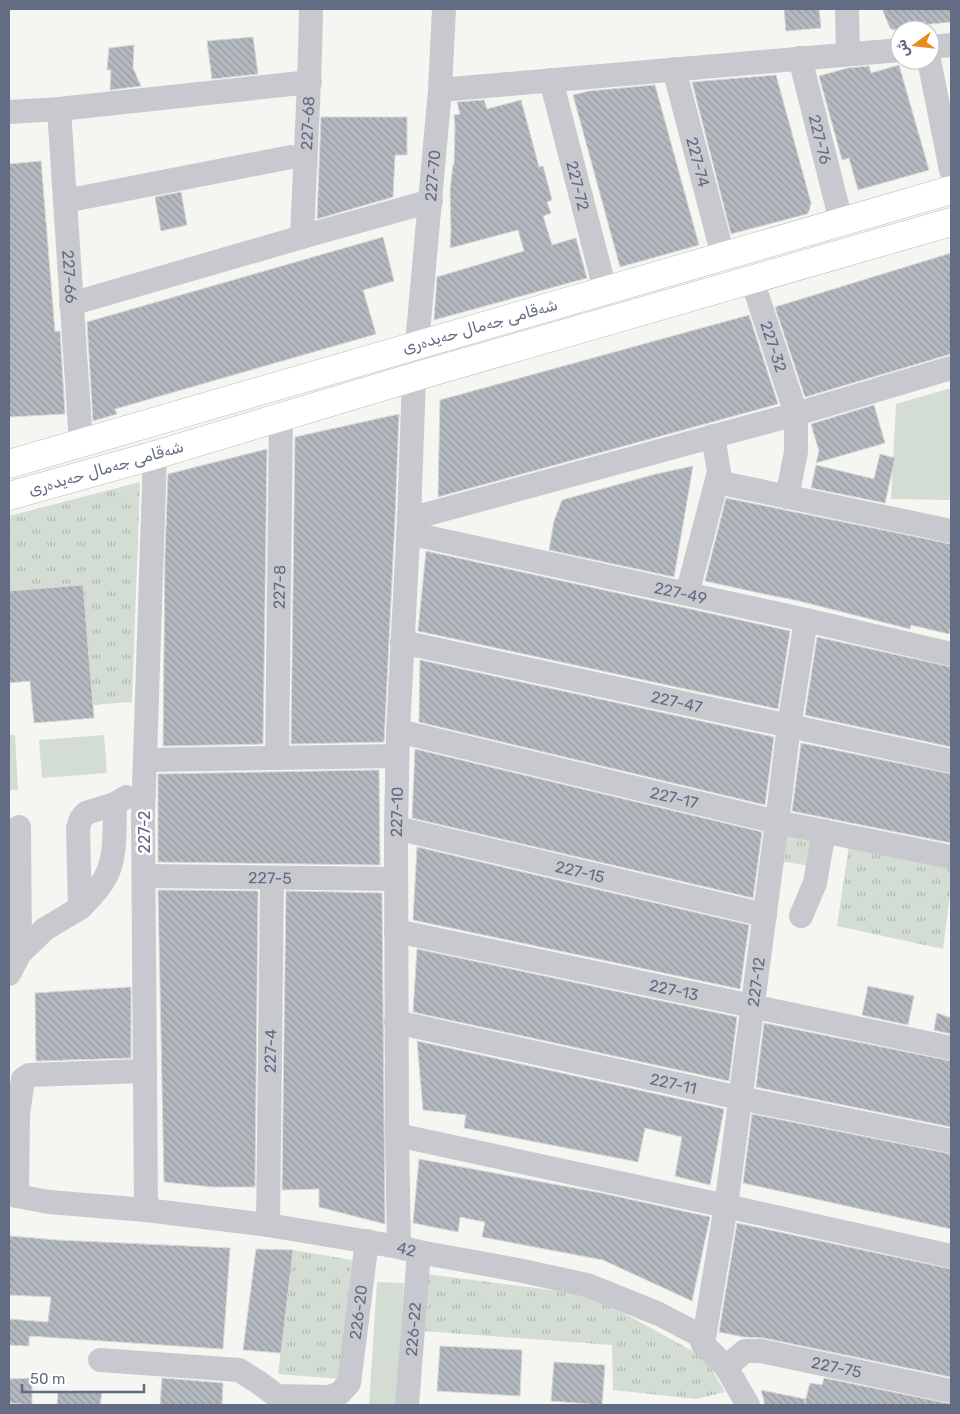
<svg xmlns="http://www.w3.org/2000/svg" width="960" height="1414" viewBox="0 0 960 1414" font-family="Rubik,'Noto Naskh Arabic',sans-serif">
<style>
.grass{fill:url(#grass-tufts)}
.park{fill:#d4ddd3}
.building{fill:url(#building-back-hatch);stroke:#d6d7d5}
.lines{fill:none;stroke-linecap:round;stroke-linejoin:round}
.major-casing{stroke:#b8babf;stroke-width:29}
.minor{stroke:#c8c9ce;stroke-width:24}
.major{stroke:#fff;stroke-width:28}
.labels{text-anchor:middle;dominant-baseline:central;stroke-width:5;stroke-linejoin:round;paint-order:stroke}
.street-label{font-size:16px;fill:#646c84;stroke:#fff}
</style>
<defs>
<pattern id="grass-tufts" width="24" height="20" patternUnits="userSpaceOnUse" patternTransform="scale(1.25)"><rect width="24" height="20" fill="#d4ddd3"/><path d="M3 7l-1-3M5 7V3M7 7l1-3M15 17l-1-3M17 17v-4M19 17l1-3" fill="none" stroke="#b0b7b1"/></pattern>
<pattern id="building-back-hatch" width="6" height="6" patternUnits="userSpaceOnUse" patternTransform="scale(1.25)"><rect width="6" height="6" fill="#b4b8bf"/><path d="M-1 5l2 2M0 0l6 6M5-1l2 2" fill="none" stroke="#969aa1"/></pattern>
</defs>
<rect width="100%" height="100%" fill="#f5f6f2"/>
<path class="grass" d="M140,482L132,702L93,705L83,585L9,591V516Z
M9,735H15L18,790H9Z
M783,829L813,832L810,866L779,861Z
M849,845L951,866V887L943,949L837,926Z
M293,1250L352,1260L340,1379L278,1374Z
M426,1274L591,1295L705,1358L725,1392L696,1399L613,1390L612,1345L423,1331Z"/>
<path class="park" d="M951,388V500L891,499L896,404Z
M104,735L107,773L42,778L39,740Z
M377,1282L404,1283L396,1405H369Z"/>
<path class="building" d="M784,9H819L821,28L786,31Z
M882,9H951V22L921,25V27L894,30L890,28Z
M253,37L258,74L212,79L207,41Z
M134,45L133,68L141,86L110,90L111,70H107L109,48Z
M899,65L929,170L858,190L849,158L842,160L819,76L848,68L869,66L871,73Z
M776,75L811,203L809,211L807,214L731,234L692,82Z
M655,85L699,245L620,267L573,95L589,91Z
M484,100L487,109L521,100L539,167L543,166L552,200L547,202L551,213L543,216L552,245L576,238L587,278L434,320L437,277L524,251L518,230L450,248L451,230L450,190L453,165L454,164L455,127L454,115L460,114L457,102Z
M321,117H407V155H395L393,197L317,219Z
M41,161L55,332L60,331L65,414L9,417V164Z
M181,192L187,225L161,231L155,197Z
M383,237L394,281L363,290L376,334L115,409L117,414L93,421L87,322Z
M951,253V354L805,397L775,307Z
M749,315L778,404L438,497L440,400Z
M874,405L885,443L816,463L819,451L811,424Z
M399,414L395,518L384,742L291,744L295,437Z
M267,449L263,744L163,746L165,554L168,474Z
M880,454L895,458L885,503L811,488L816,465L874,479Z
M693,466L674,577L549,550L554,521L562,500L656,474Z
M726,498L951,544V628L949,634L911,625L910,629L795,600L764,594L705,581Z
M426,551L790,631L778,709L418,631Z
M83,585L94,718L34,723L30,681L9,683V591Z
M817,637L951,667V747L805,715Z
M420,660L774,737L765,805L419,722Z
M801,743L951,774V843L792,811Z
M415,749L762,832L753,898L412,818Z
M379,770L380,865L158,862V774Z
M417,847L749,925L740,989L413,920Z
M158,890L258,891L255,1187H213L164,1182Z
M286,891L382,893L385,1224L319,1207V1189L282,1190Z
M417,949L737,1017L729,1081L413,1012Z
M868,986L914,996L908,1025L862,1015Z
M131,987V1058L36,1061L35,993Z
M937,1013L951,1018V1034L934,1030Z
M764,1023L951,1061V1127L756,1087Z
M417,1041L724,1109L710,1185L675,1176L682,1137L645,1128L638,1162L464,1128L466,1115L423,1110Z
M752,1114L951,1154V1229L743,1183Z
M419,1159L601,1193L710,1217L692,1301L603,1260L482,1237L485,1222L460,1217L458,1232L413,1223Z
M737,1223L951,1269V1377L764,1338L744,1337L719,1332Z
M9,1236L57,1240L230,1248L223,1349L29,1336V1346L9,1345V1319L48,1322L51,1297L9,1295Z
M256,1249L293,1250L281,1353L243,1350Z
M440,1346L522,1350L520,1396L437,1391Z
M554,1362L605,1365L602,1405L551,1401Z
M32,1378V1405L9,1403V1379Z
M162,1378L223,1383L222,1405H160Z
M824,1378L951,1404V1405H804L810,1383L822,1385Z
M761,1390L805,1399L804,1405H765Z
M58,1392H102L100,1405H57Z"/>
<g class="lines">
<g class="major-casing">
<path id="major" d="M9,464L951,190
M9,496L155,455L414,377L951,222"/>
</g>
<g class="minor">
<path d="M847,9L848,54"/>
<path d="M930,47L951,45"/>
<path id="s1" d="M800,58L841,221"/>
<path d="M929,60L951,170"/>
<path id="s2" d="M674,69L723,256"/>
<path id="s3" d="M551,80L605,290"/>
<path d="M440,90L900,50"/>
<path id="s4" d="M59,109L81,444"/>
<path d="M9,112L59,109L310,82"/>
<path d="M65,201L291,157"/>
<path id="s5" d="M302,237C305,161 310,85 311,9"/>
<path id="s6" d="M752,280L796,414V452L787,497"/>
<path d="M71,304L302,237L431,201"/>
<path id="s7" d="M417,344L440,90L444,9"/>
<path d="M717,482L951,531"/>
<path d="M409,519L796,414L951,368"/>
<path id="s8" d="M408,533L806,620L951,654"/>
<path d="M687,594L719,472L713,436"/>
<path id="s9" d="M402,642L951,761"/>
<path id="s10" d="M398,731L777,822L951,857"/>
<path id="s11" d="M277,758L281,416"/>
<path d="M145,760L397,756"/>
<path d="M19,827L20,953"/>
<path id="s12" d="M396,828L765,915"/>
<path id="s13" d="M144,876L396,879"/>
<path d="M80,908C89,899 99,890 105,878C117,858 114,826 115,804L126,797"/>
<path d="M801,916L815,883L824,831"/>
<path id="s14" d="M396,931L951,1048"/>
<path d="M9,974L20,953L45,929L80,908L78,828L81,819L86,813L115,804"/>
<path id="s15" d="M396,1022L740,1098L951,1141"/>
<path d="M397,1135L726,1206L951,1256"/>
<path id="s16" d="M9,1193L17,1196L49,1202L146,1210L268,1225L399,1247L419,1252L518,1270L587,1285L659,1314L699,1335L703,1344L726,1367L748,1405"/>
<path d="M17,1196L18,1114L23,1079L29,1075L145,1071"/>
<path d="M146,1210L143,817L155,455"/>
<path id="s17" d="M268,1225L272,878"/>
<path id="s18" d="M399,1247L397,1135L396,828L398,731L409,519L414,377"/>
<path id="s19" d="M703,1344L726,1206L777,822L789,726L806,620"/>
<path id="s20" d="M100,1360L239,1370L258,1382L277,1396L330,1397L340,1393L349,1383L367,1241"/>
<path id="s21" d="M726,1367L745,1351H761L951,1391"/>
<path id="s22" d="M407,1405L419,1252"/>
</g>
<use href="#major" class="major"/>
</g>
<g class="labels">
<g class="street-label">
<text stroke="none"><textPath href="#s5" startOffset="114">227-68</textPath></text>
<text stroke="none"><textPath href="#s1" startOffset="84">227-76</textPath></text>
<text stroke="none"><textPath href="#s2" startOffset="96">227-74</textPath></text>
<text stroke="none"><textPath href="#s7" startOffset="169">227-70</textPath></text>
<text stroke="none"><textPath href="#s3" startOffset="109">227-72</textPath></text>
<text stroke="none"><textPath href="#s4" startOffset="168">227-66</textPath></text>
<text transform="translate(480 326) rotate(-16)">شەقامی جەمال حەیدەری</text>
<text stroke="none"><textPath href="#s6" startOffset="70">227-32</textPath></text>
<text transform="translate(106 468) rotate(-16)">شەقامی جەمال حەیدەری</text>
<text stroke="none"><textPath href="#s11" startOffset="171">227-8</textPath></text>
<text stroke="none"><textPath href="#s8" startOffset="279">227-49</textPath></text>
<text stroke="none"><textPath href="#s9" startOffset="281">227-47</textPath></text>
<text stroke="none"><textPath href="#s10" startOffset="284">227-17</textPath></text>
<text stroke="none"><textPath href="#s18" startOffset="435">227-10</textPath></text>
<text transform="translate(144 832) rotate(-90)">227-2</text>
<text stroke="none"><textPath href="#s12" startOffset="189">227-15</textPath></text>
<text stroke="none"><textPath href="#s13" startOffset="126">227-5</textPath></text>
<text stroke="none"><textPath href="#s19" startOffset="366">227-12</textPath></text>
<text stroke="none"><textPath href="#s14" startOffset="284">227-13</textPath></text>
<text stroke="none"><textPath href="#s17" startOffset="174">227-4</textPath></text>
<text stroke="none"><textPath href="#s15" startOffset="284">227-11</textPath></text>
<text stroke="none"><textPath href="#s16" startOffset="402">42</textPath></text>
<text stroke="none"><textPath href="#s20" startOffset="334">226-20</textPath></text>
<text stroke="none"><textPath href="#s22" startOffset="76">226-22</textPath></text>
<text stroke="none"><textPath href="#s21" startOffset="118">227-75</textPath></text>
</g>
</g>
<rect width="960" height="1414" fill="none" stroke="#646c84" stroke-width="20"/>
<g transform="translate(915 45) rotate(255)"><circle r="24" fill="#ffffff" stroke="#c1c4ce"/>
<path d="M0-4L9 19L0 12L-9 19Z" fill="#e88c1f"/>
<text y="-8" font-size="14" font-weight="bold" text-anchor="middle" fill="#646c84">ش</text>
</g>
<path d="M22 1384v8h122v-8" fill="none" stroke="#646c84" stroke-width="2.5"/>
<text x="30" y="1384" font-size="15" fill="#646c84" stroke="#ffffff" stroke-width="4" paint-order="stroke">50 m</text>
</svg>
